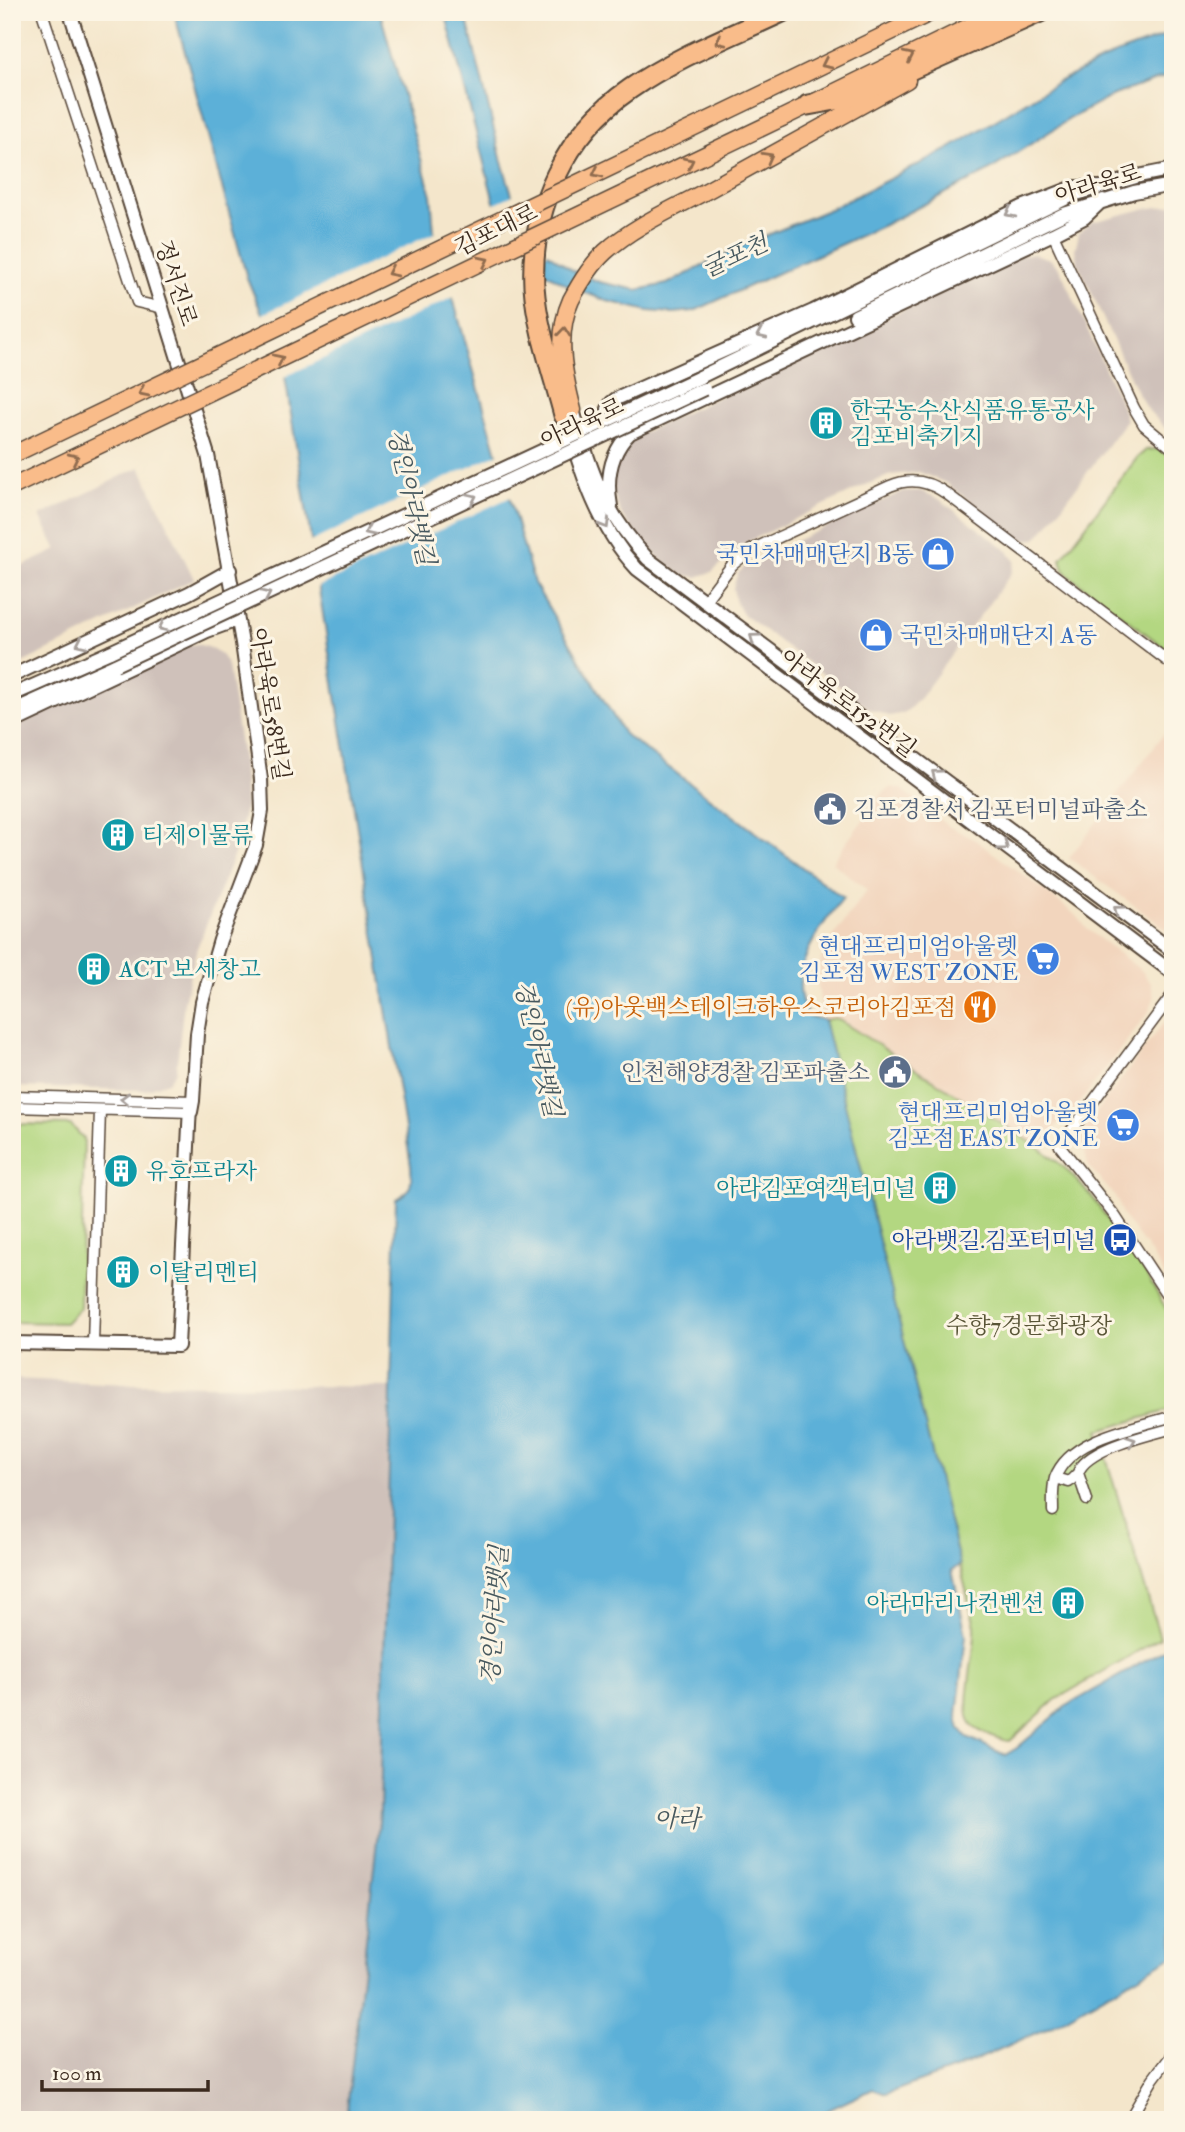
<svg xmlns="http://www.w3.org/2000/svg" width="1185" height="2132" viewBox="0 0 1185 2132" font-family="'IM FELL Double Pica','Noto Serif KR',serif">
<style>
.built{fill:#f2d5bd}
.industrial{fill:#cfc1ba}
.green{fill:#b3d781;stroke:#778050;stroke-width:2}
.water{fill:#5cb0d8;stroke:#4c6d7b;stroke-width:2}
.pier{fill:#f4e6cb}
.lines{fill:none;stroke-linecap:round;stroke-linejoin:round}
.minor-casing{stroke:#574638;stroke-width:13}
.tertiary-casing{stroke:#574638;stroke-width:16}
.primary-casing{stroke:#574638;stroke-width:19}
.motorway-casing{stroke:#574638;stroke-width:23}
.minor{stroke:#fff;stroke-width:10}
.tertiary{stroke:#fff;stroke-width:12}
.primary{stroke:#f9bc8a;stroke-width:16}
.motorway{stroke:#f9bc8a;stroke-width:19}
.tertiary-bridge-casing{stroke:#574638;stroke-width:16;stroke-linecap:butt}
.primary-bridge-casing{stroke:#574638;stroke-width:19;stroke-linecap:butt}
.tertiary-bridge{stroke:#fff;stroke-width:12}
.primary-bridge{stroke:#f9bc8a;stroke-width:16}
.oneway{stroke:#906c4f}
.oneway2{stroke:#a79f9a}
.labels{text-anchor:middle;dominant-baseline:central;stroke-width:6;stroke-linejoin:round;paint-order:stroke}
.street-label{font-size:23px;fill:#3b2a1e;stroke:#fcf5e5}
.culture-label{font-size:23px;fill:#0d838f;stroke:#fcf5e5;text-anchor:start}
.shop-label{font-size:23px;fill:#366cbe;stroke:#fcf5e5;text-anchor:end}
.service-label{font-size:23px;fill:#4e5e75;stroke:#fcf5e5;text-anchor:start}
.food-label{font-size:23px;fill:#c56008;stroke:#fcf5e5;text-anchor:end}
.transit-label{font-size:23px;fill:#164399;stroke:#fcf5e5;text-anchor:end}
.park-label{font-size:23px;fill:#595537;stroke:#fcf5e5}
.water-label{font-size:24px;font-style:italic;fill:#47595f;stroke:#fcf5e5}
</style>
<rect width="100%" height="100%" fill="#fcf5e5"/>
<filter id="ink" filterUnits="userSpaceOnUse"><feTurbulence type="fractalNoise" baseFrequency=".0143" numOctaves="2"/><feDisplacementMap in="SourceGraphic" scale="14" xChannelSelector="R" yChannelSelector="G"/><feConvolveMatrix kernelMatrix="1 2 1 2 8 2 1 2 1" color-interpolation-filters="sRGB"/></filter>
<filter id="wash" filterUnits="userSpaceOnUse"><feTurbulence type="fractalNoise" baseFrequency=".00686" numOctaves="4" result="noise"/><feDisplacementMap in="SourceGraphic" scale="28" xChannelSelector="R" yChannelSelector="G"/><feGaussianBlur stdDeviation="1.57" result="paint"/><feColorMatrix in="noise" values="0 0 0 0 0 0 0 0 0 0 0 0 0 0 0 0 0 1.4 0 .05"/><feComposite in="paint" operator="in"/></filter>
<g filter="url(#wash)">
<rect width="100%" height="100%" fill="#f4e6cb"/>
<path class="built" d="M1173,722V934L1069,858Z
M891,787L902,789L950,827L974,839L1045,891L1078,917L1087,929L1142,971L1151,983L1154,998L1148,1013L1073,1111L1061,1120L1040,1148L849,1025L836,1018L824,1020L818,987L821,959L830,941L867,890L832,862L882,794Z
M1173,1015V1289L1149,1250L1122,1215L1117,1199L1088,1165L1082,1141L1087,1125L1165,1021Z"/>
<path class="industrial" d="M1173,205V436L1149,411L1136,390L1077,261L1075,250L1079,233L1092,222L1144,209Z
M1035,254L1050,259L1060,269L1121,404L1126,420L1043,532L1035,539L1024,540L1017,537L946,483L919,472L891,475L868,484L745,543L712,572L697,577L682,575L664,563L640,539L623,517L616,502L612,480L618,459L628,443L636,436L1018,256Z
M140,467L194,579L12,668V571L57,550L40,516Z
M904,491H921L939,499L1007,550L1015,561L1012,572L919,699L905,713L889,716L870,709L744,615L736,604L733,588L738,573L750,562Z
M197,644L213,649L222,656L228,666L243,765L245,809L236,849L197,948L191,971L184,1002L176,1071L168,1082L145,1090L12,1087V727L191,645Z
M12,1379L128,1384L391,1387L380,1813L346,2120H12Z"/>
<path class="green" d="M1157,449L1173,458V654L1072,578L1064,570L1061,559L1137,458L1146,450Z
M836,1018L1040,1148L1065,1168L1093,1198L1148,1277L1173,1321V1409L1098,1431L1160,1638L1055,1700L1010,1741C1003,1741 997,1738 989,1735C983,1732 975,1730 971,1724C960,1706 977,1650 975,1626L824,1020Z
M12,1124L71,1125L84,1139L80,1308L65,1323L12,1322Z"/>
<path class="water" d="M174,12H380L431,195L434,232L534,583L624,734L843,898C818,930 784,974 808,1016L824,1020L960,1565L952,1570L966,1635L957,1715L959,1727L967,1737L1005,1755L1017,1748L1065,1707L1173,1645V1956L1051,2026L965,2065L886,2094L873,2089L807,2120H346L380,1813L396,1199C412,1191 412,1183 411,1166L283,364L247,278Z
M445,12H465L502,162L519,217L540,248L574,271L599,282L638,290L667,284L746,244L830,209L949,149L1058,82L1113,55L1173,33V74L1114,95L1071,118L987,172L884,225L694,311L674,313L648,311L607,301L573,288L539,269L499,221Z"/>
<path class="pier" d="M515,194L522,216L531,233L550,251L525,263L510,250L496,223L491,205Z
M438,231L456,296L282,378L280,365L259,316Z
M501,452L513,496L315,588L308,543Z"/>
</g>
<g filter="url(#ink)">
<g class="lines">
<g class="minor-casing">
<path id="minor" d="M42,12L137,302L163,308
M1053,234L1134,408L1144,425L1173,449
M704,602L732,565L751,550L890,486C911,477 929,481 947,494L1173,665
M1173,994L1060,1146L1115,1216L1173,1304
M12,1096L193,1101
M12,1107L191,1112
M93,1344L100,1110
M1055,1478L1069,1482L1078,1473
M1087,1500L1078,1473C1086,1448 1150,1435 1173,1428
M1053,1511C1053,1500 1052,1489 1055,1478C1070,1437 1135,1428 1173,1416
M1129,2120L1153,2079L1173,2052"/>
</g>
<g class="tertiary-casing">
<path id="tertiary" d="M70,12L208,455L242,643L261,779L262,811L256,845L220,940L202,1002L197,1034L193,1101L191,1112
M855,316L1064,214L1134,192L1173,185
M698,378L1073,195L1143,175L1173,169
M573,410C591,472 603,511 648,559L1173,951
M564,415C581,471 596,525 637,569L1173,973
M614,428C606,418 604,407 616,399L813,311L1022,207L1074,187H1097
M611,506C606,479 610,453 630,433L1053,234L1084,218L1103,200
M12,676L189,593L230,570
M12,695L110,652
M12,711L115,665
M12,723L207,631L237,620
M12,1343L178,1346L190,1106"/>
</g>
<g class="primary-casing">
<path id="primary" d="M769,91L932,12
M782,118L999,12
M573,410C564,375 555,335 571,300C580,283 591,265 605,252C633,226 677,207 710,189C776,153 841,116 907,80"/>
</g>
<g class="motorway-casing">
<path id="motorway" d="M808,105L847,98L1040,12
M564,415C553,373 537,329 534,286C530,208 566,133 630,89C676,57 731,36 782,12"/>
</g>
<use href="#minor" class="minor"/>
<use href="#tertiary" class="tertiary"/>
<use href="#primary" class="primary"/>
<use href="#motorway" class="motorway"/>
<g class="tertiary-bridge-casing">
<path id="tertiary-bridge" d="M110,652L698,378
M115,665L704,389"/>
</g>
<g class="primary-bridge-casing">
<path id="primary-bridge" d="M12,455L769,91
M12,487L782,118"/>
</g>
<use href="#tertiary-bridge" class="tertiary-bridge"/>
<use href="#primary-bridge" class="primary-bridge"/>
</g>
<defs><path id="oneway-chevron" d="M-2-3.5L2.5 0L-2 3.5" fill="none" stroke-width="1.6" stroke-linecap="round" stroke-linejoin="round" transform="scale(1.75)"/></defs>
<g class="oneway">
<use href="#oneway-chevron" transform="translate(720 41) rotate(155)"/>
<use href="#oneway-chevron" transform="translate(909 56) rotate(-26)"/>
<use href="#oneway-chevron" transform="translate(826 64) rotate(154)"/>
<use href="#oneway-chevron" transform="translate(768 157) rotate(-29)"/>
<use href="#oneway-chevron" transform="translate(689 162) rotate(-26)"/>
<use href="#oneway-chevron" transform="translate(597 173) rotate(154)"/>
<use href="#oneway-chevron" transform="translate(484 261) rotate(-26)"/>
<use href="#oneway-chevron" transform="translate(392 272) rotate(154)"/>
<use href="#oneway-chevron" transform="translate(564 332) rotate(-84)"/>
<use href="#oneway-chevron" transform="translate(279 359) rotate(-26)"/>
<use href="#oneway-chevron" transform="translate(143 392) rotate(154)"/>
<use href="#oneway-chevron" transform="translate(74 458) rotate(-26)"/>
</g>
<g class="oneway2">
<use href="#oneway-chevron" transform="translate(1010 213) rotate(154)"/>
<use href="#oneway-chevron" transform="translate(761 334) rotate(156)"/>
<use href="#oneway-chevron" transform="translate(472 498) rotate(-25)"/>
<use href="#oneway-chevron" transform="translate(605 524) rotate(59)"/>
<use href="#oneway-chevron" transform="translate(369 531) rotate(155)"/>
<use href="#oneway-chevron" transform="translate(266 595) rotate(-25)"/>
<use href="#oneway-chevron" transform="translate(163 627) rotate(155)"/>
<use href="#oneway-chevron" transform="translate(754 638) rotate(-144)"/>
<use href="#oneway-chevron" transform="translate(81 643) rotate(155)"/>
<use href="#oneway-chevron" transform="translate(936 774) rotate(-143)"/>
<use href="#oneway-chevron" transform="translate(1004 846) rotate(37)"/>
<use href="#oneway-chevron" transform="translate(1118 910) rotate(-143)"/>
<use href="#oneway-chevron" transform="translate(125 1099) rotate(-179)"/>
<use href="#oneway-chevron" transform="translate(1131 1441) rotate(-19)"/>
</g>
</g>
<defs>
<g id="building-disc" transform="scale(1.75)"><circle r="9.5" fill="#0f9aa8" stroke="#fcf5e5"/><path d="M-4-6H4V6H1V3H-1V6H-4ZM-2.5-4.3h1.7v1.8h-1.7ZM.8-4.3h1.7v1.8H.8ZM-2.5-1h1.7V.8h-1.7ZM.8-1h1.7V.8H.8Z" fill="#fff"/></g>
<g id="shop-disc" transform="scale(1.75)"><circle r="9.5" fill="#3f7fe0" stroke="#fcf5e5"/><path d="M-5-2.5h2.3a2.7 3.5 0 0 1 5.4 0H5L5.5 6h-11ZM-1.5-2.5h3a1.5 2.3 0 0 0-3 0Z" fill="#fff"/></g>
<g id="civic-disc" transform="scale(1.75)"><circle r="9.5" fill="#5c6f8a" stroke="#fcf5e5"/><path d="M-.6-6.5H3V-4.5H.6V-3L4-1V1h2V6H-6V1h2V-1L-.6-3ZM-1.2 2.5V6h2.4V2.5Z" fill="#fff"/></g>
<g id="supermarket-disc" transform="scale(1.75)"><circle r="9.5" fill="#3f7fe0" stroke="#fcf5e5"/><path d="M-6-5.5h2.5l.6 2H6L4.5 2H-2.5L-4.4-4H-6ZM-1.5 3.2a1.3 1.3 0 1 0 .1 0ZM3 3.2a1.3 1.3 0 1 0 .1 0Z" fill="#fff"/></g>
<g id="restaurant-disc" transform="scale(1.75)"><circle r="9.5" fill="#e8710a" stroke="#fcf5e5"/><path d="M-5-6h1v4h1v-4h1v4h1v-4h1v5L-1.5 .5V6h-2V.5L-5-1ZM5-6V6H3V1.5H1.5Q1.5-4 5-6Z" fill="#fff"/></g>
<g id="bus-disc" transform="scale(1.75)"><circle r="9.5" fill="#1a4fb4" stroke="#fcf5e5"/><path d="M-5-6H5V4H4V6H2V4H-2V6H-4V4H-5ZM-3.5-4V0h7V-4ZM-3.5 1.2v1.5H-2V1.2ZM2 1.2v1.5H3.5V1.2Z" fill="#fff"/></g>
</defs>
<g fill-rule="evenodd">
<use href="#building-disc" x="826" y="423"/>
<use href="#shop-disc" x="938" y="554"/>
<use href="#shop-disc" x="876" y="635"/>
<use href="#civic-disc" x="830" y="809"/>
<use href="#building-disc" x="118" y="835"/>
<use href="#supermarket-disc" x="1043" y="959"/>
<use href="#building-disc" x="94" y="969"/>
<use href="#restaurant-disc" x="980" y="1007"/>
<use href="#civic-disc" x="895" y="1072"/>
<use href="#supermarket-disc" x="1123" y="1125"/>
<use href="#building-disc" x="121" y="1171"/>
<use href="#building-disc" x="940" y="1188"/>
<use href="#bus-disc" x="1120" y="1240"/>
<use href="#building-disc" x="123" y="1272"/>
<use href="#building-disc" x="1068" y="1603"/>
</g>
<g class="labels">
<g class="street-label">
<text transform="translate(1098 184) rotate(-17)">아라육로</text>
<text transform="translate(496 230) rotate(-26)">김포대로</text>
<text transform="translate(176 283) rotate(72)">정서진로</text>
<text transform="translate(582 423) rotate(-25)">아라육로</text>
<text transform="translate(848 703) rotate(37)">아라육로152번길</text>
<text transform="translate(270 704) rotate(81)">아라육로58번길</text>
</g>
<g class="culture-label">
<text x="850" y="410">한국농수산식품유통공사<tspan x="850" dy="26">김포비축기지</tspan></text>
<text x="142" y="835">티제이물류</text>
<text x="119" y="969">ACT 보세창고</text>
<text x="146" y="1171">유호프라자</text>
<text x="916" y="1188" text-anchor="end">아라김포여객터미널</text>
<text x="148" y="1272">이탈리멘티</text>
<text x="1044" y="1603" text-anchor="end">아라마리나컨벤션</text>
</g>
<g class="shop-label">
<text x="914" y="554">국민차매매단지 B동</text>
<text x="900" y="635" text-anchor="start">국민차매매단지 A동</text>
<text x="1018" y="946">현대프리미엄아울렛<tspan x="1018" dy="26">김포점 WEST ZONE</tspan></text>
<text x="1098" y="1112">현대프리미엄아울렛<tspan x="1098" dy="26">김포점 EAST ZONE</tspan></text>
</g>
<g class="service-label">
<text x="854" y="809">김포경찰서 김포터미널파출소</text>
<text x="870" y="1072" text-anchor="end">인천해양경찰 김포파출소</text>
</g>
<g class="food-label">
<text x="956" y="1007">(유)아웃백스테이크하우스코리아김포점</text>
</g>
<g class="transit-label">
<text x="1096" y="1240">아라뱃길.김포터미널</text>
</g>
<g class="park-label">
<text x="1029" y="1325">수향7경문화광장</text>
</g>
<g class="water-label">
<text transform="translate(735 256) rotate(-25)">굴포천</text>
<text transform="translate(411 497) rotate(77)">경인아라뱃길</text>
<text transform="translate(538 1049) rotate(77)">경인아라뱃길</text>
<text transform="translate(495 1615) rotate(-86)">경인아라뱃길</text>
<text x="677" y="1819">아라</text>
</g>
</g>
<rect width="1185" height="2132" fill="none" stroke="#fcf5e5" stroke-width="42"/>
<path d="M42 2080v10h166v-10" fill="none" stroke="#3b2a1e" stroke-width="3.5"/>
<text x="52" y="2080" font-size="21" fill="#3b2a1e" stroke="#fcf5e5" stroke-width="5" paint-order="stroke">100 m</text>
</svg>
